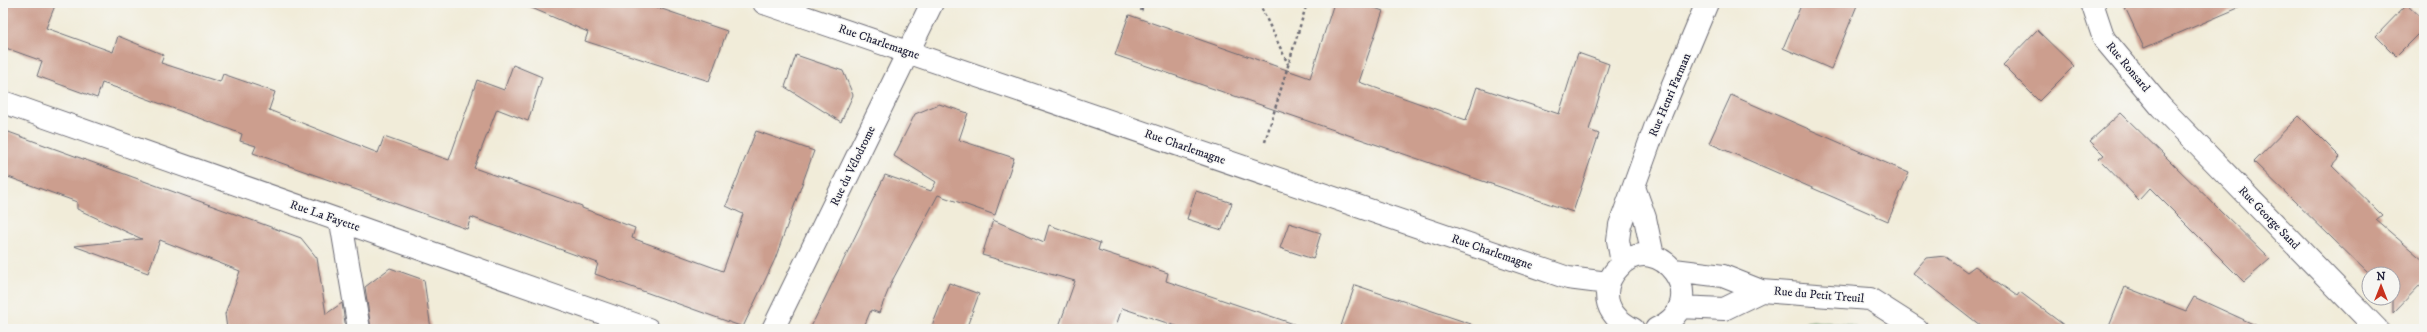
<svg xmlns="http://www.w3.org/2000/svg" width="2427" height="332" viewBox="0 0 2427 332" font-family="'IM FELL DW Pica',serif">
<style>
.green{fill:#85d08e;stroke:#547964}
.building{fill:#cc9e8e}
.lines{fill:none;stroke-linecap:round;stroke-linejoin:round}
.minor-casing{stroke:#6a6972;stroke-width:24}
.path{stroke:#6a6972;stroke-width:2.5;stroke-dasharray:3 3;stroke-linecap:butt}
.minor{stroke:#fff;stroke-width:22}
.labels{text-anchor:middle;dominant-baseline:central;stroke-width:3;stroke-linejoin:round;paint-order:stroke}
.street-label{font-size:12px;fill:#22223b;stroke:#f6f6f2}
</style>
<rect width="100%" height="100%" fill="#f6f6f2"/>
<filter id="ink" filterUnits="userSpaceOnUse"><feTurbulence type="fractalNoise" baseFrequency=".025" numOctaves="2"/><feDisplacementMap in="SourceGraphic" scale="8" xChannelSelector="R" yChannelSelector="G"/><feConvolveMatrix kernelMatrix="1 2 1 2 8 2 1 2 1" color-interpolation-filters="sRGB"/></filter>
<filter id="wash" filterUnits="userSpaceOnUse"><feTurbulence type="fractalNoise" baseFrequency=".012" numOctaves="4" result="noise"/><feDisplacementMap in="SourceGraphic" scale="16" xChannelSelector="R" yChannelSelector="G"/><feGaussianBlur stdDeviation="0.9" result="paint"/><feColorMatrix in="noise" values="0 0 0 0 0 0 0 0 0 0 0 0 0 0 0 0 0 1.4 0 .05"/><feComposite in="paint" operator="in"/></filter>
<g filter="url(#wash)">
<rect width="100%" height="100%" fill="#f1ecd9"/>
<path class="green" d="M1813,321L1850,325L1859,329H1764Z"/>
<g id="blocks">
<path class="building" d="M3,3H56L46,28L113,52L118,36L164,55L161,63L220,82L223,74L275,92L269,110L378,153L384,137L449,160L477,80L504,90L513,65L542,77L528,121L497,109L474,168L582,206V208L635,228L632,238L723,271L743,214L726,206L756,131L814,151L775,259L743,327L595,274L598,263L471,217L467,229L253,153L256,146L240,141L242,134L129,92L102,83L97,98L37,76L42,61L3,47Z
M520,3H644L727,31L709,81L585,41L588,32Z
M1334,3H1361L1383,11L1359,82L1466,120L1477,87L1559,114L1578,53L1609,64L1589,130L1599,134L1573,212L1115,55L1129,15L1310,78Z
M1802,3H1858L1831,69L1783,48Z
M2123,3H2250L2144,48Z
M2407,4L2424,20V28L2396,56L2376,36Z
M2037,30L2074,66L2039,101L2003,65Z
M796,55L843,71L853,95L841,122L785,87Z
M1731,95L1909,173L1888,221L1709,143Z
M939,104L968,113L959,140L1014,158L995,215L938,195L892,281L879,313L871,310L863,329H810L885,175L931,191L936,182L894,156L915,114Z
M2121,113L2270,259L2244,282L2150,188L2139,200L2099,159L2104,155L2090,141Z
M2299,116L2340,157L2332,166L2382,215L2376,220L2424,261V281L2393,313V274H2369L2254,162Z
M3,130L301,238L317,258L326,314L342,303L346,329H227L225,314L240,271L160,240L148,273L74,246L142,239L77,209V202L3,175Z
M1196,191L1232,203L1222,230L1187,219Z
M993,220L1044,242L1049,225L1100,243L1098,250L1168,273L1166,281L1294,324L1293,329H1185L1122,308L1115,329H1058L1075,281L982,255Z
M1289,223L1321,233L1313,259L1280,248Z
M1945,256L1967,272L1975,266L2017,296L2020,292L2069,329H1985L1913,273L1926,258Z
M390,268L424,280L431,329H371L365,287Z
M949,283L979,294L966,329H931Z
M1355,285L1471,324L1470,329H1340Z
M2125,287L2186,311L2194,297L2264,329H2108Z"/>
</g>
</g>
<g filter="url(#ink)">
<use href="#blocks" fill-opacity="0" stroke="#6a6972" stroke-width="1"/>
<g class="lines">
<g class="minor-casing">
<path id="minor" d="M764,3L1568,278L1608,283
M2092,3L2104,39L2161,107L2377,329
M3,102L648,329
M1634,187L1645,218L1653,256
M341,222L359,329
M1622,263L1618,240L1620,225L1656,125L1707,3
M1674,270L1723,276L1761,291L1870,299L1917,329
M1680,307L1724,309L1761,291
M773,329L932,3
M1633,329C1619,322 1607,311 1607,294C1607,283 1612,274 1619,267C1657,226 1717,302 1656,329"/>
</g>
<path class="path" d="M1259,3L1288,64
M1141,11L1144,3
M1265,142L1307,3"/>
<use href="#minor" class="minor"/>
</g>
</g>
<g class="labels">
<g class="street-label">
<text transform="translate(879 42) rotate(19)">Rue Charlemagne</text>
<text transform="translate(2128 67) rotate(50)">Rue Ronsard</text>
<text transform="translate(1670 95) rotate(-67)">Rue Henri Farman</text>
<text transform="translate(1185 147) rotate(19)">Rue Charlemagne</text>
<text transform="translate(853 166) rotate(-64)">Rue du Vélodrome</text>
<text transform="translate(325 216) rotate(19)">Rue La Fayette</text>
<text transform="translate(2269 218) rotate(46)">Rue George Sand</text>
<text transform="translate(1492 252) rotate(19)">Rue Charlemagne</text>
<text transform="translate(1819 295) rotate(5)">Rue du Petit Treuil</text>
</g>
</g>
<rect width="2427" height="332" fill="none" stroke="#f6f6f2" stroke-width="16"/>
<g transform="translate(2381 286)"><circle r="19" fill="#f6f6f2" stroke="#a1a1a9"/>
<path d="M0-3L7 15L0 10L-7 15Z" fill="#c8321e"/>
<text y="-6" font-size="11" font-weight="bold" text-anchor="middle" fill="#22223b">N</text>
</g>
</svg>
